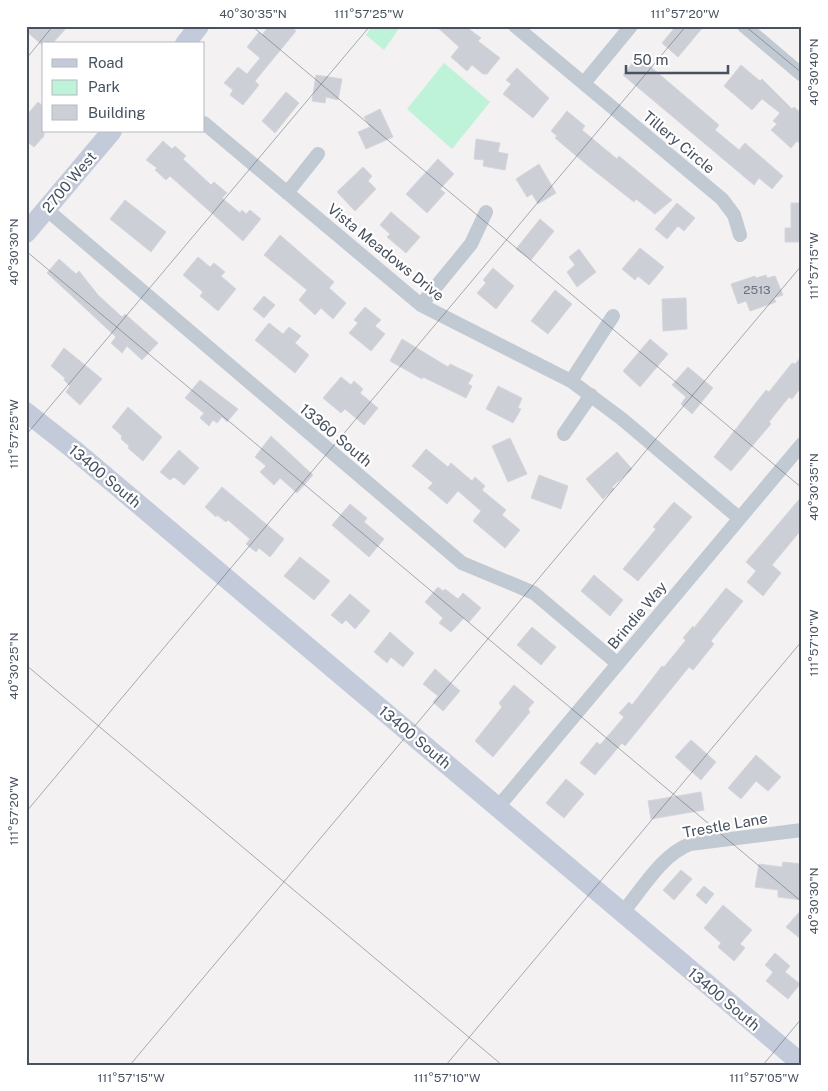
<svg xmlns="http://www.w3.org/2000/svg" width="828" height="1091" viewBox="0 0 828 1091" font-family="'Public Sans',sans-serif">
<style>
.green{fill:#bef3d9}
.building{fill:#cdcfd6;stroke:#d5d6dd}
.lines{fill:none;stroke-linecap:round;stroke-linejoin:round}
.street{stroke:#c1c9d3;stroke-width:14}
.secondary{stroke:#c3cbdb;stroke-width:20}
.ticks{fill:none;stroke:#475160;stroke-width:1;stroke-opacity:0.45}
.labels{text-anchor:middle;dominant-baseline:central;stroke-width:4.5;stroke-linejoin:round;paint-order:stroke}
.number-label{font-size:12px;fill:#68707e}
.street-label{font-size:15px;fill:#475160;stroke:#fff}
.neatline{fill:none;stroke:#475160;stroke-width:2}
.ticks-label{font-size:12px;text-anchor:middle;fill:#475160}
</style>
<rect width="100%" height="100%" fill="#f3f1f1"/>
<path class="green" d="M372,26H399L400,27L384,50L366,35Z
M444,63L490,102L452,149L407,109Z"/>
<path class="building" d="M26,26H68L52,44H41L26,31Z
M269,26H290L296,31L255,81L259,85L243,105L230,95L233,90L224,83L238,67L247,74L260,58L247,47L259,32L262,35Z
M436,26H465L481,38L478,41L500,58L487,74H483L472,65L467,71L451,57L459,47Z
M676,26H704L678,57L662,43Z
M638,56L719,125L715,130L739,150L745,143L783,176L772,189L759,178L754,185L623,75Z
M741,65L760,81L762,79L792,109L794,107L802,114V146L797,141L791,148L771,130L777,124L773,121L780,113L762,99L752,110L724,86Z
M517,68L549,98L533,118L503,94L511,84L506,80Z
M316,75L342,79L338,100L326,97L325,103L312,101Z
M286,92L299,103L275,133L262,121Z
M38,102L44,107V136L34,147L26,141V116Z
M380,109L393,137L366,149L358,132L370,127L364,117Z
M567,111L585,126L582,130L617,159L619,156L672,200L655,214L636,199L634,202L587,165L555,138L557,136L551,131Z
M476,139L500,143L498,152L508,154L505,170L483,166L484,160L474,159Z
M163,141L172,149L175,146L186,156L183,159L211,185L214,182L227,193L222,198L240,213L242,210L246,214L250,210L261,219L243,241L170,176L166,180L155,170L157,168L146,160Z
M438,159L454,174L440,189L445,193L427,213L406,194Z
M539,164L556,193L538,204L532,194L527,197L516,179Z
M363,167L372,176L368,181L376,189L355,211L337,192Z
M125,200L166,232L151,252L110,219Z
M677,203L695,218L684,231L678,226L667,239L655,229Z
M791,203H802V242H785V228H791Z
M391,212L420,237L406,253L387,237L390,234L380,225Z
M540,219L554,231L531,260L516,249Z
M280,235L334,282L329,288L346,303L333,319L321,308L315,315L299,300L307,290L264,255Z
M640,248L664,267L649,285L638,276L635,280L622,269Z
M579,249L596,272L577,287L567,272L575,265L569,257Z
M198,257L210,267L214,263L225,272L221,276L236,289L218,311L200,296L203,292L183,275Z
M59,259L76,274L79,271L98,295L122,317L125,314L158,343L142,360L127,346L122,353L111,343L116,337L47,273Z
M493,268L514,286L496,309L477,293L486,283L483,280Z
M766,275L767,278L775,276L783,295L774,298L776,302L750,311L746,301L738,304L731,284L755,276L756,278Z
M555,290L572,304L548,334L531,321Z
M264,296L275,305L264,318L253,309Z
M686,298L687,329L663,331L662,299Z
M365,307L381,320L375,326L385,334L371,351L349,333L358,323L354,320Z
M269,323L283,334L289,327L301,336L295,343L309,355L295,373L255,340Z
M402,339L448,367L450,364L473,375L468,384L472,386L466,398L423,377L422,379L390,361Z
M650,339L668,354L640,387L623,371Z
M64,348L102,379L80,405L66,392L70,386L64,380L65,378L51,366Z
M802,356V386L792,399L789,397L769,422L771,424L731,471L714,457L766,390L769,392L792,363L795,364Z
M688,367L713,388L692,414L681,404L686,397L672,385Z
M341,377L351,385L354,381L363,389L360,393L378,408L364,425L345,409L341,413L323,398Z
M200,380L238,409L227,422L222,417L217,423L213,420L209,426L200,418L204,413L185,398Z
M498,386L522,398L518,408L521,409L513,423L486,409Z
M128,407L162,437L143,461L128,448L129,446L121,439L122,436L112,427Z
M271,436L313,475L297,493L280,478L274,485L260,472L266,466L255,457Z
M510,438L527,474L508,482L492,446Z
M426,449L448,467L451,463L472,481L475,477L485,486L482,490L506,510L502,515L520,530L505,548L473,521L481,511L458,491L447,504L428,488L433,483L412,466Z
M179,450L199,468L184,485L174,477L170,480L160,472Z
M617,452L632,469L612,487L614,489L603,499L586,479Z
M539,475L568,486L561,509L531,498Z
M222,487L284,539L270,557L259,548L256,552L246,544L250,539L228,520L226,522L217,515L216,517L205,507Z
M802,496V529L772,565L781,573L763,596L747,582L756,571L746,562Z
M674,502L692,517L638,581L623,569L656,529L653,527Z
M350,504L367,518L364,522L384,539L369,557L332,525Z
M300,557L330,581L314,600L284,576Z
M594,575L623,600L610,616L581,591Z
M438,587L443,591L445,589L458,599L463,593L481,608L469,622L464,618L451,632L439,623L443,618L425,602Z
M726,588L743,601L711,641L714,644L693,670L689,667L625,746L622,743L595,775L580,763L597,742L600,745L624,717L619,713L629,702L632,705L662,666L664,667L686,640L683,638L693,626L694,628Z
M350,594L370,611L355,629L346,620L342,624L331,615Z
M532,627L556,647L541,665L517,645Z
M390,632L414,653L403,667L391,657L387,663L374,652Z
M435,669L460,691L443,711L433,702L438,696L423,684Z
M514,685L534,702L528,709L530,712L493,757L475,741L502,707L499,703Z
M691,740L716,762L701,780L675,757Z
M756,755L781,777L768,791L756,781L741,799L728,788Z
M566,779L584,794L564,818L546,803Z
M701,792L704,810L651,819L648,801Z
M783,862L802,864V900L778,897V890L755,887L759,864L782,867Z
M681,870L692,879L674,900L663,890Z
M704,886L714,894L706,904L696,895Z
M723,905L752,930L740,944L745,948L734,961L718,947L721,943L704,928Z
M802,909V940L786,927Z
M775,953L790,966L785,972L800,984L788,999L766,981L773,972L765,965Z"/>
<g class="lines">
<path class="street" d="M515,26L722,199L734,215L740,235
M744,26L802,75
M584,83L631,26
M204,123L421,305L571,381L622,419L739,518
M287,193L318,154
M46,209L462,563L534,593L618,664
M421,305L471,244L486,212
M571,381L613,316
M564,434L591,395
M498,807L802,444
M622,913C642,890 661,855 690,844L802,830"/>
<path class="secondary" d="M185,44L199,26
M26,233L112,131
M26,412L73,449L802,1064"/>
</g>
<path class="ticks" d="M252,26L802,488M745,26L802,73M26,59L53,26M26,251L802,902M26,435L370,26M26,665L502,1065M26,812L686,26M130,1065L802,265M446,1065L802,641M763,1065L802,1018"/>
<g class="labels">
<g class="number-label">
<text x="757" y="290">2513</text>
</g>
<g class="street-label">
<text transform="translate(679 142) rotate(40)">Tillery Circle</text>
<text transform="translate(69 182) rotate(-50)">2700 West</text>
<text transform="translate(386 252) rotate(39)">Vista Meadows Drive</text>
<text transform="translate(336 435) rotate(40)">13360 South</text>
<text transform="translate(105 476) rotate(40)">13400 South</text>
<text transform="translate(637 615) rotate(-50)">Brindie Way</text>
<text transform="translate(415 737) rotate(40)">13400 South</text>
<text transform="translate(725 825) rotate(-10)">Trestle Lane</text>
<text transform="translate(724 999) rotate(40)">13400 South</text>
</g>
</g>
<rect width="828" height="1091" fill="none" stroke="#ffffff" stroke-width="55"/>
<rect x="42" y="42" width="162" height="90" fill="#ffffff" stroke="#b5b9bf"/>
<rect x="52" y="59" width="25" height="8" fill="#c3cbdb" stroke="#b5b9bf"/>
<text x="88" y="68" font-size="15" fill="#475160">Road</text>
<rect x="52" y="80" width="25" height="15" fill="#bef3d9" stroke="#b5b9bf"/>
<text x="88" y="92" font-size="15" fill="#475160">Park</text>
<rect x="52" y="105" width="25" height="15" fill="#cdcfd6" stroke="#b5b9bf"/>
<text x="88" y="118" font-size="15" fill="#475160">Building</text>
<path d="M626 65v8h102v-8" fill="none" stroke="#475160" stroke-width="2.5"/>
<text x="633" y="65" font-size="15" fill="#475160" stroke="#ffffff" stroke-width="4" paint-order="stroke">50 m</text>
<rect x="28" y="28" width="772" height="1036" class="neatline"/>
<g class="ticks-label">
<text x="253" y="18">40°30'35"N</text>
<text x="369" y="18">111°57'25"W</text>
<text x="685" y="18">111°57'20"W</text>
<text transform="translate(814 72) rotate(-90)" y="4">40°30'40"N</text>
<text transform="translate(14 252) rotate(-90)" y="4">40°30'30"N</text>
<text transform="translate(814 266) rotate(-90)" y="4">111°57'15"W</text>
<text transform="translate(14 434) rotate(-90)" y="4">111°57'25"W</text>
<text transform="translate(814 487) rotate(-90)" y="4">40°30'35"N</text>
<text transform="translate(814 643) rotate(-90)" y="4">111°57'10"W</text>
<text transform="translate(14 666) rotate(-90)" y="4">40°30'25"N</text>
<text transform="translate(14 811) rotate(-90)" y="4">111°57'20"W</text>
<text transform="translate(814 901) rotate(-90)" y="4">40°30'30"N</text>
<text x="131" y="1082">111°57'15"W</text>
<text x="447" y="1082">111°57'10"W</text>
<text x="764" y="1082">111°57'05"W</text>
</g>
</svg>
